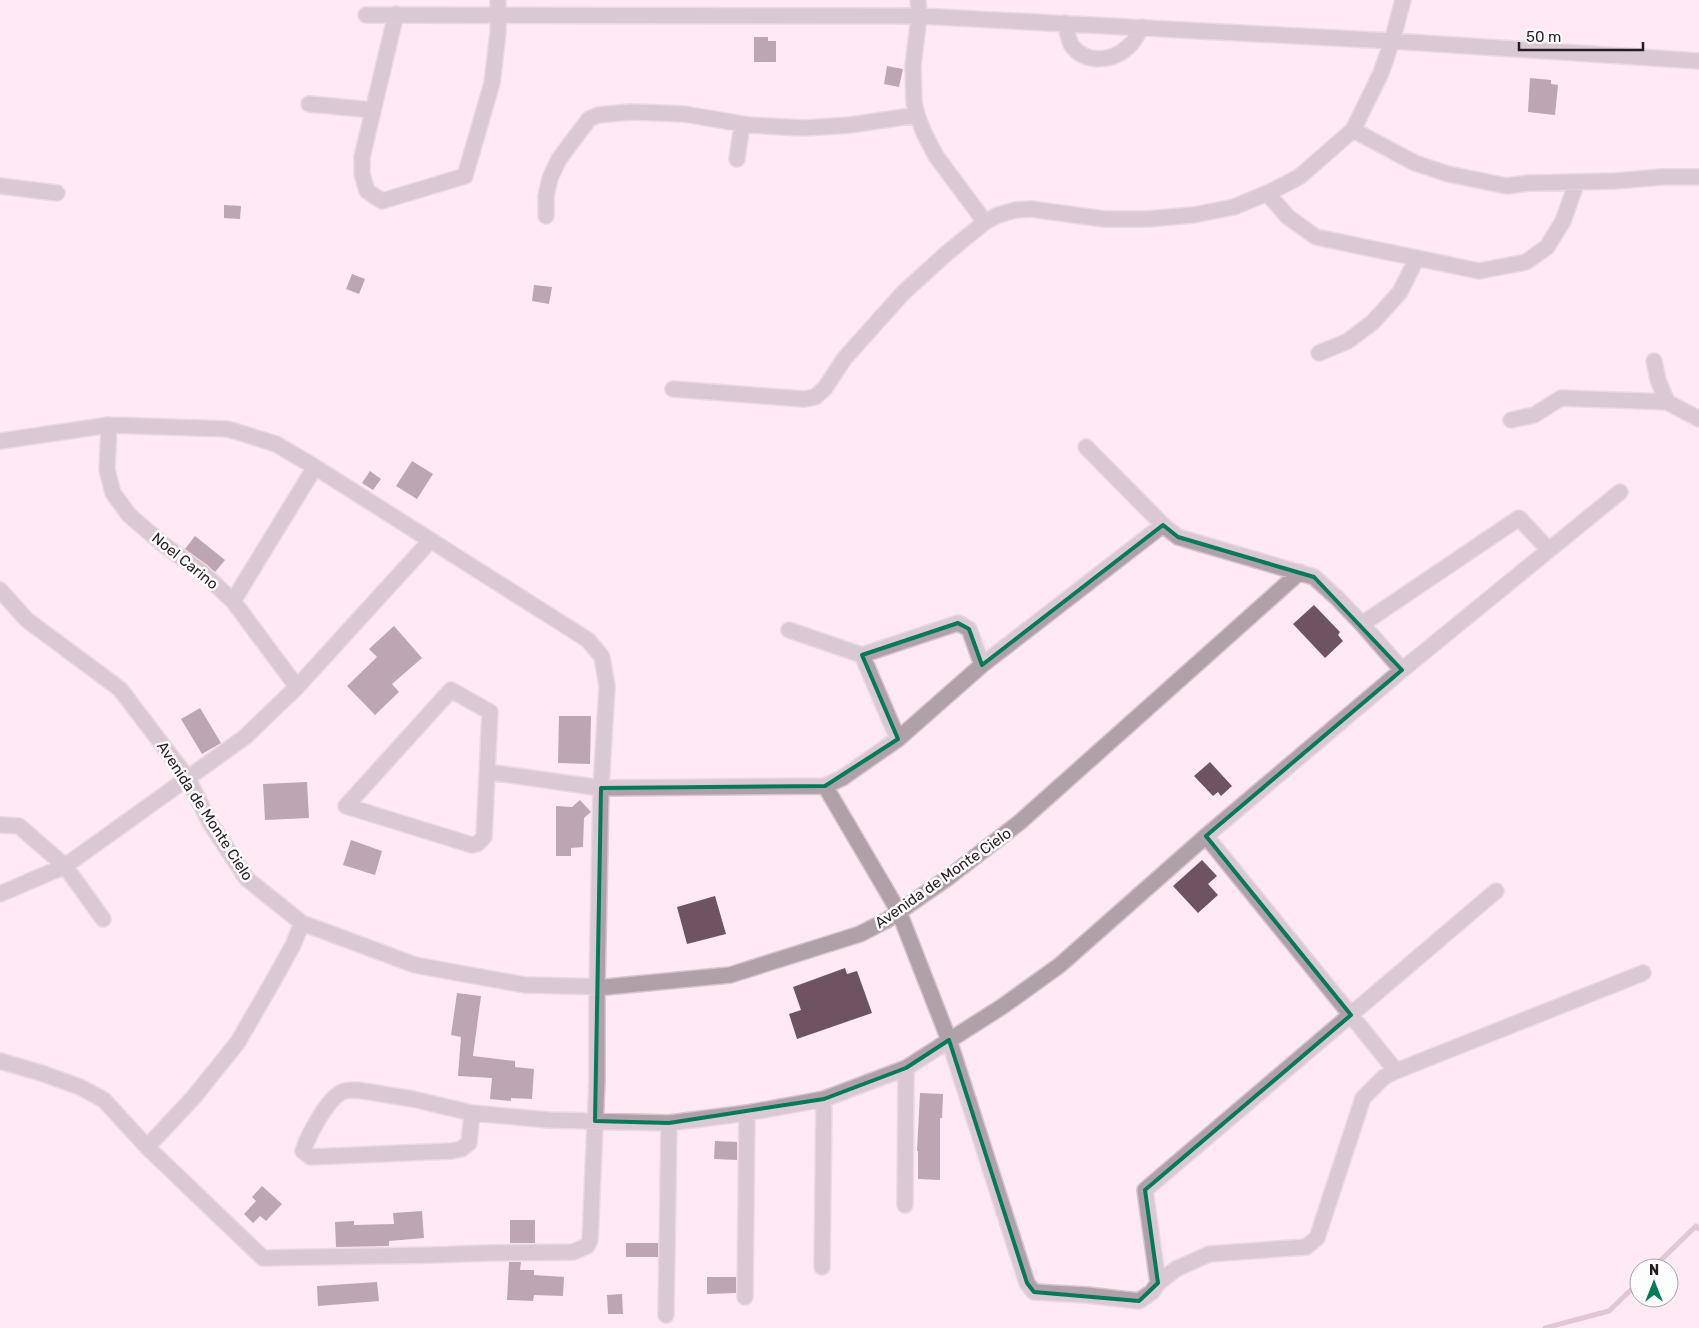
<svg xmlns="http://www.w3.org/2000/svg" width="1699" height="1328" viewBox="0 0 1699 1328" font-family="Rubik,sans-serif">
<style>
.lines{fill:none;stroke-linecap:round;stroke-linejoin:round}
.stream{stroke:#c29cb0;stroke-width:5}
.building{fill:#705363}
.minor-casing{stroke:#d7c4ce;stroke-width:18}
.minor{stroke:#b0a1a9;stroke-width:15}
.marked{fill:none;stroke:#037b59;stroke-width:4;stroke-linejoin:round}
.labels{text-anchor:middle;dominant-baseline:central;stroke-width:5;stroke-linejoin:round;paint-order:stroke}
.street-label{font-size:15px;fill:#281c23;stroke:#fdfdfd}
</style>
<rect width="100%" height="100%" fill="#fee9f4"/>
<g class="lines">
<path class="stream" d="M1653,1268L1696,1226L1699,1229
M1545,1328L1609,1311L1639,1282"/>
</g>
<path class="building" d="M754,37H768V41H776V62H754Z
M887,66L903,69L899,87L884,84Z
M1530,78L1551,80V84L1558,85L1555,115L1528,112Z
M224,205L241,206L240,219L224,218Z
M352,274L365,279L359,294L346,289Z
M534,285L552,287L549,304L532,301Z
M412,461L433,474L417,499L396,486Z
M370,471L381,479L373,490L362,483Z
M195,536L225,560L215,572L185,549Z
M1314,605L1340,632L1338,635L1343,641L1325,658L1293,624Z
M394,626L422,658L392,684L399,692L375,715L347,686L377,657L369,649Z
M200,708L221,743L202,754L181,719Z
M559,716H591L590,764L558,763Z
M1210,762L1232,786L1221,796L1218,792L1213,796L1194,776Z
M307,782L309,818L265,820L263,784Z
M580,800L591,812L584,818L583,847L571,848V856H556V806L572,807Z
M351,840L382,851L375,875L343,865Z
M1202,860L1217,876L1208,884L1218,895L1198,913L1173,886Z
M715,896L726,934L687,944L677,907Z
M845,968L847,974L857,971L872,1013L797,1039L789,1014L801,1010L793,987Z
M457,993L481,996L473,1056L515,1061V1067L534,1069L532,1099L511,1098V1101L490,1099L492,1078L458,1076L461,1037L451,1035Z
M920,1093L943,1094L942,1118H940V1180L918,1179V1151H917Z
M715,1141L737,1142V1160L714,1159Z
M262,1186L282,1204L266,1221L260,1216L253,1223L244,1214L256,1201L252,1197Z
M422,1211L424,1238L389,1241V1246L336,1247L335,1222L354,1221V1225L394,1224L393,1213Z
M510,1220H535V1243H510Z
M626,1243H658V1257H626Z
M509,1262H521L520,1270H534V1275L564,1277L563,1296L534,1295L533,1301L507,1300Z
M707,1277H736V1293L707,1294Z
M377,1282L379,1301L318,1306L317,1286Z
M622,1294L623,1314H608L607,1295Z"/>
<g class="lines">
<g class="minor-casing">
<path id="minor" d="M918,0L919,16L913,66L914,102L917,115L924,133L936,156L985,222
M396,14L362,157V174L367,191L382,201L465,176L492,83L498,33V0
M366,15L919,16L1392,41L1699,61
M1065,23C1067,30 1068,40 1072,46C1086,64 1112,62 1128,47C1134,42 1138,33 1142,27
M309,104L373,110
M1353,130L1415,163L1448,174L1507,186L1529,183L1615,181L1662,177H1699
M737,159L742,124
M0,186L57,193
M1267,193L1288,217L1316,237L1479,271L1526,262L1547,247L1563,221L1577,182
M546,216V196L550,178L559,159L589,119L598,115L631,112L684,114L749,125L804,128L850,125L917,115
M1319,353L1348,341L1373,322L1400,292L1417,258
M1654,361L1658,380L1667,402
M673,389L804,399L815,397L825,388L844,359L903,293L947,253L985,222L998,215L1016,210L1031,209L1104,219H1148L1193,215L1234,207L1272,191L1299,177L1353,130L1381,73L1392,41L1403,0
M1511,420L1534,415L1561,398L1667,402L1699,419
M109,425L107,470L113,493L129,515L164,545L202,572L233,601L297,687
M0,441L109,425L228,429L276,444L315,467L588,640L602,657L607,686L601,788L597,987V1081L590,1240L587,1246L573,1252L489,1253L431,1255L263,1258L147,1147L104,1100L80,1087L41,1073L0,1061
M1086,447L1163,525L1178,537L1314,577L1337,598L1362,624L1402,670
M0,590L27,620L120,689L187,777L210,823L247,879L302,923L415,965L525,985L606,987L730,975L860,934L887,920L949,877L1020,822L1300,572
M233,601L315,467
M1362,624L1519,518L1548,549
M789,630L862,655L958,623L969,629L982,665
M862,655L898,739
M451,690L490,712L484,837L477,844L472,845L346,806Z
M489,772L601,788L825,786L842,778L898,739L982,665L1163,525
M825,786L899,912L949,1040L1027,1283L1034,1292L1087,1295L1139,1301L1152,1292L1158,1283L1145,1190L1496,891
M1,825L19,826L65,866L103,919
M1206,836L1396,1071L1643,973
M0,894L65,866L245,737L297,687L430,541
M357,1090L413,1099L472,1113L469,1143L461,1149L451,1151L311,1157L303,1151C308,1136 327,1099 342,1092C346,1090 352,1090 357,1090Z
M472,1113L549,1120L669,1123L747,1113L824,1099L906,1068L1003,1006L1060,965L1206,836L1402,670L1620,492
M147,1147L193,1098L238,1042L276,976L293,945L302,923
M905,1205L906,1068
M822,1267L824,1099
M1158,1283L1176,1269L1209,1254L1306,1247L1317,1238L1363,1098L1384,1077L1396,1071
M745,1297L747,1113
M666,1315L669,1123"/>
</g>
<use href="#minor" class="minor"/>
</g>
<path d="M0 0H1699V1328H0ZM1163,525L1178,537L1314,577L1402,670L1206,836L1351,1015L1145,1190L1158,1283L1139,1301L1034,1292L1027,1283L949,1040L906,1068L824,1099L669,1123L595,1121L601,788L825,786L898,739L862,655L958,623L969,629L982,665Z" fill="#fee9f4" fill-opacity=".55" fill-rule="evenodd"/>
<path class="marked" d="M1163,525L1178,537L1314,577L1402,670L1206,836L1351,1015L1145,1190L1158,1283L1139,1301L1034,1292L1027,1283L949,1040L906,1068L824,1099L669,1123L595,1121L601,788L825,786L898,739L862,655L958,623L969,629L982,665Z"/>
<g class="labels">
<g class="street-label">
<text transform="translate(185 561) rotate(39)">Noel Carino</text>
<text transform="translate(205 811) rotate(57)">Avenida de Monte Cielo</text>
<text transform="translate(943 878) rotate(-35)">Avenida de Monte Cielo</text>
</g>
</g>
<g transform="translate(1654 1283)"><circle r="24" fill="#fdfdfd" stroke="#a8a3a6"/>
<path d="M0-4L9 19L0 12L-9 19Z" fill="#037b59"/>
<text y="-8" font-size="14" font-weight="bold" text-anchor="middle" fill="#281c23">N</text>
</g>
<path d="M1519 42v8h124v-8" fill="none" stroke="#281c23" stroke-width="2.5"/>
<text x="1526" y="42" font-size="15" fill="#281c23" stroke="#fdfdfd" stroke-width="4" paint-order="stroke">50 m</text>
</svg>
